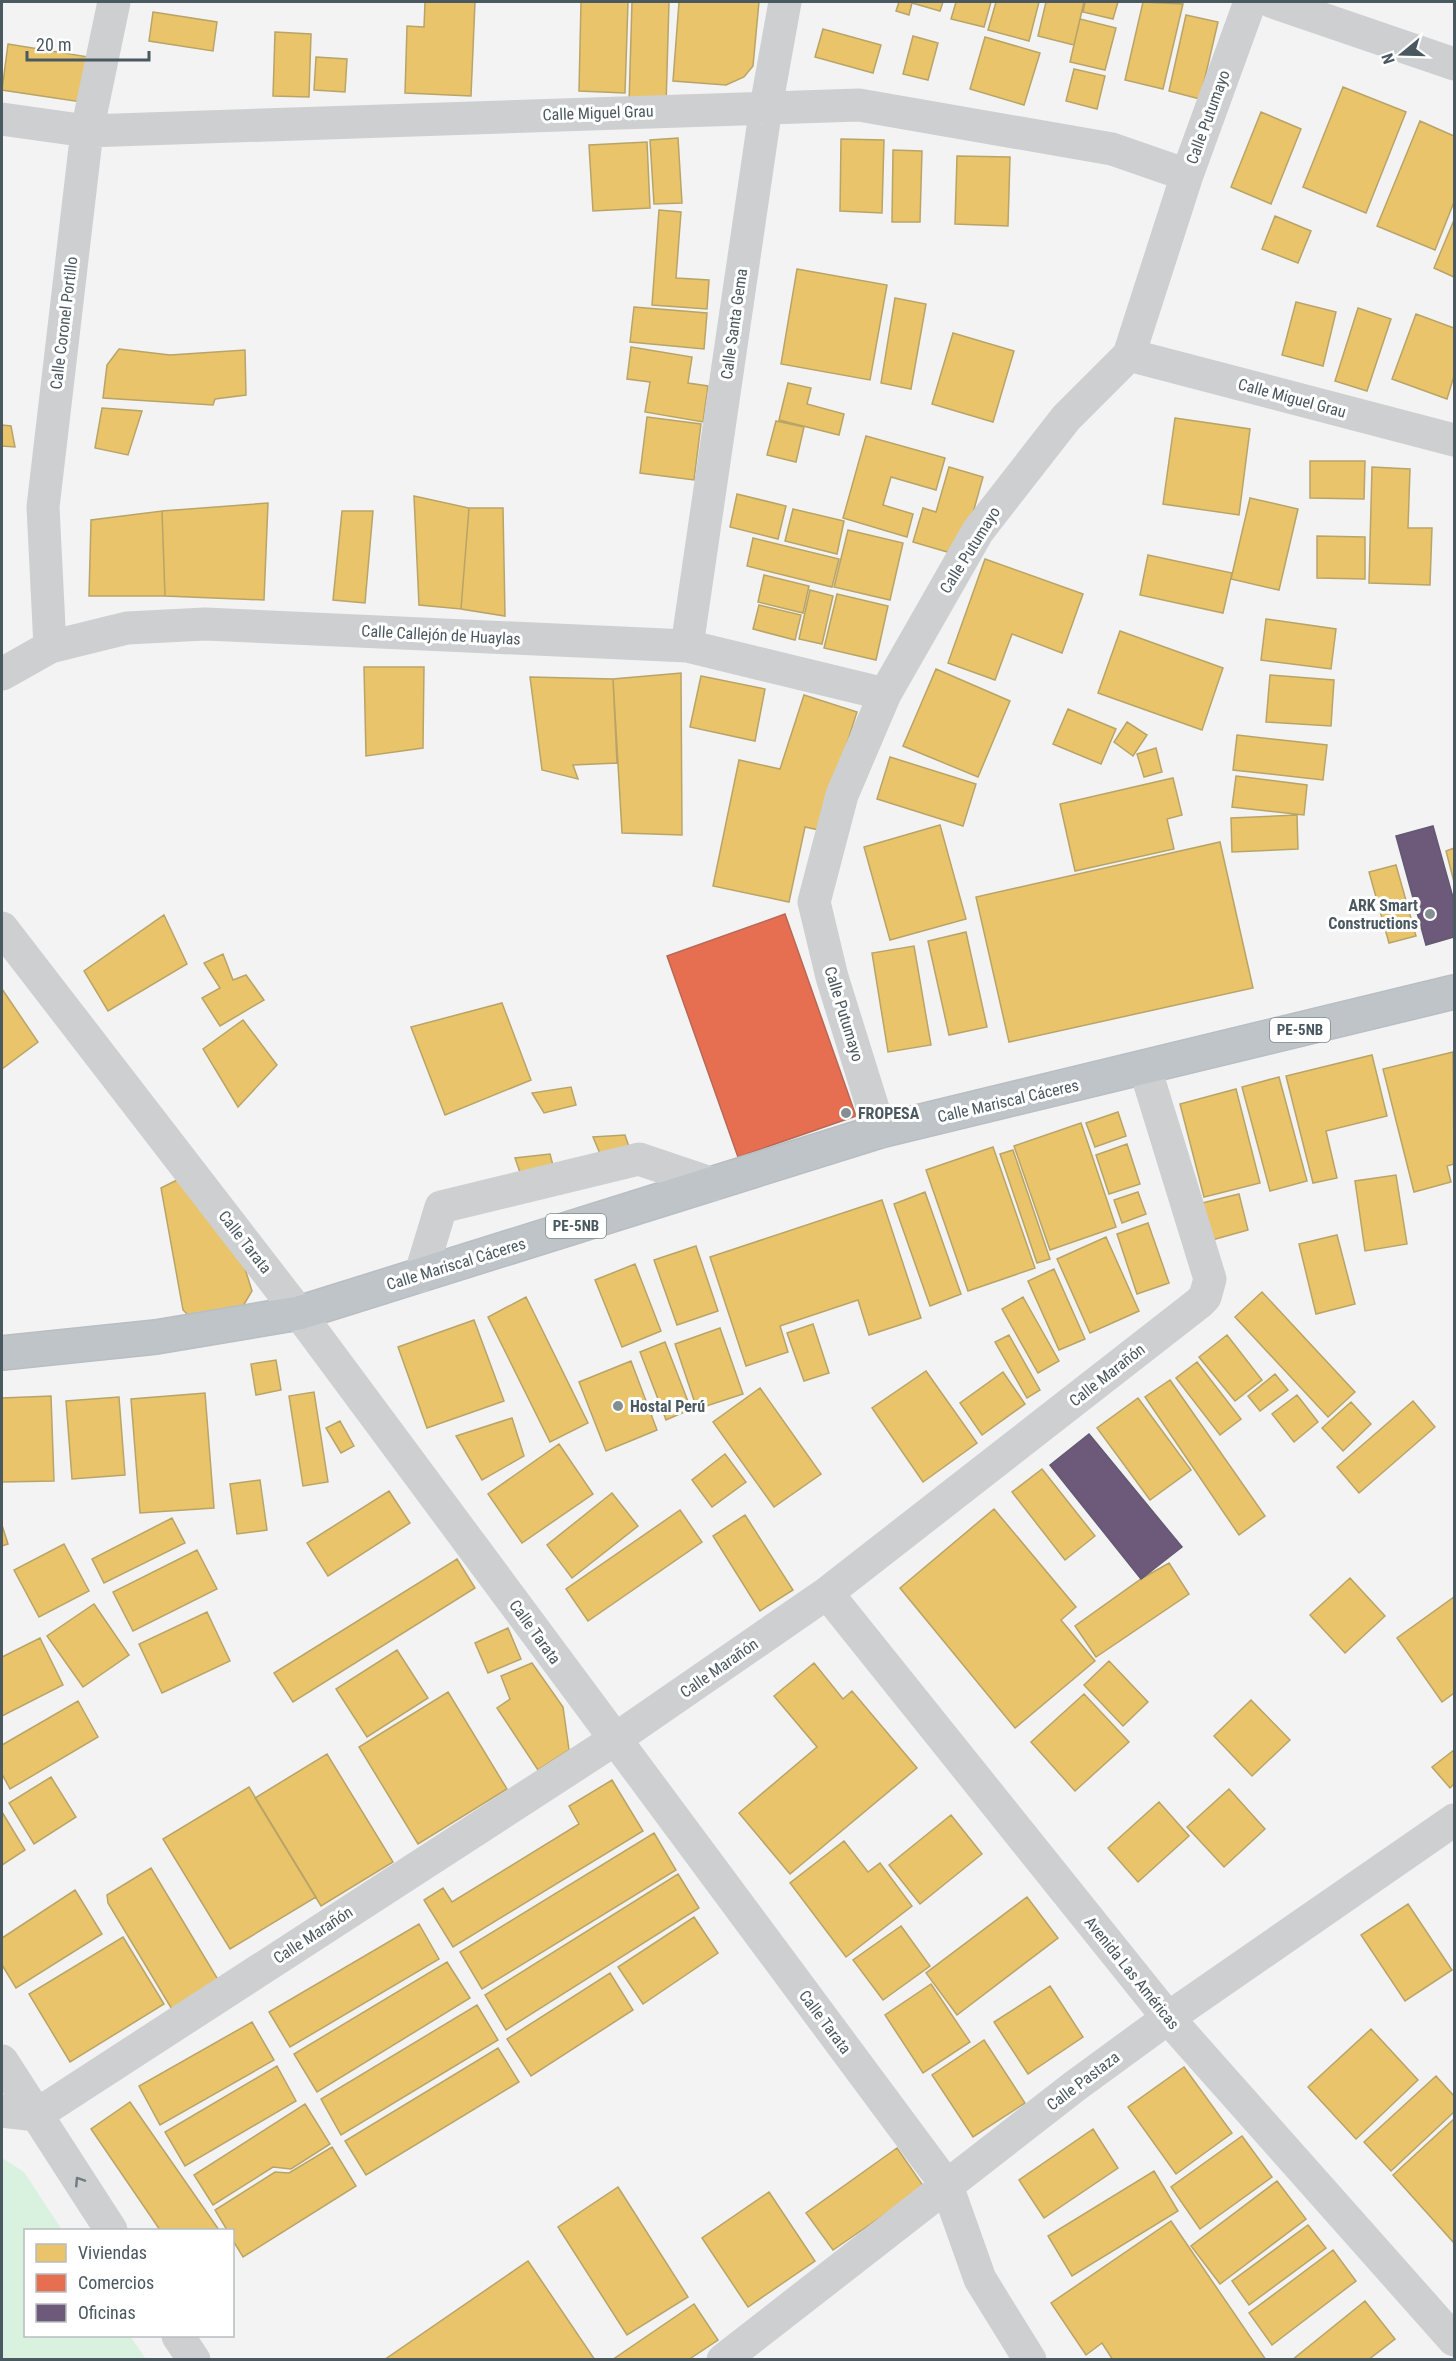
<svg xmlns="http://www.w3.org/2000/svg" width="1456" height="2361" viewBox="0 0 1456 2361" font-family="'Roboto Condensed',sans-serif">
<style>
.green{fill:#d9f1df}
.homes{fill:#e9c46a;stroke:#b9a467;stroke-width:1.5}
.shops{fill:#e76f51;stroke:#b86856;stroke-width:1.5}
.offices{fill:#6d597a;stroke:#625972;stroke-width:1.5}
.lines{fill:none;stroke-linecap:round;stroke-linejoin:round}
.highway-casing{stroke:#b8bec2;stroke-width:36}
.minor{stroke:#cdcfd1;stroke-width:33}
.highway{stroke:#bec4c8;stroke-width:33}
.oneway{stroke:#717c82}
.poi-dot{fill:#858e93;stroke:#fff;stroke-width:2}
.labels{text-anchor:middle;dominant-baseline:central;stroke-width:6;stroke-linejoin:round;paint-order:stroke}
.shield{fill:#fff;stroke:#808a90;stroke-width:1.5}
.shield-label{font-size:15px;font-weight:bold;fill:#4a5860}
.street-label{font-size:16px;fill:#4a5860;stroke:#fff}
.poi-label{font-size:16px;font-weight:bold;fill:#4a5860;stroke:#fff;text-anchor:start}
</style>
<rect width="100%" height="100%" fill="#f3f3f3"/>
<path class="green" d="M2,2158L24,2172L62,2230H26V2336H130L146,2359H2Z"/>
<path class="homes" d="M425,2H475L471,96L405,93L407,26L424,27Z
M581,2H628L625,93L579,91Z
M632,2H669L666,106L629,104Z
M679,2H759L753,66L744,77L726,85L673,81Z
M899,2H943L940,11L912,3L909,15L896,11Z
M956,2H991L984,27L951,19Z
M996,2H1039L1029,41L988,30Z
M1046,2H1084L1074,45L1038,36Z
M1085,2H1118L1113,19L1083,12Z
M1143,2L1183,4L1163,89L1125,80Z
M153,12L217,22L213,51L149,41Z
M1186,15L1218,22L1200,99L1169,91Z
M1080,19L1116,28L1105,70L1070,62Z
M823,29L881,45L873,73L815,57Z
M275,32L311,34L309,97L273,96Z
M913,36L938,43L928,80L903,74Z
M985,37L1040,53L1024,105L970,89Z
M8,44L95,58L88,103L2,90Z
M316,57L347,59L345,92L314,90Z
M1074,69L1105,76L1097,109L1066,101Z
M1343,87L1406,112L1366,213L1303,187Z
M1261,112L1301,129L1271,204L1231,187Z
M1420,121L1454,136V202L1435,250L1377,226Z
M678,138L682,203L654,204L650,140Z
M841,139L884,140L882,213L840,211Z
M647,142L650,208L593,211L589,145Z
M893,150L922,151L920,222H892Z
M957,156L1010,157L1008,226L955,224Z
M659,210L681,212L676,278L709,280L707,309L652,305Z
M1275,216L1311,231L1298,263L1262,249Z
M1454,220V277L1434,268Z
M797,269L887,285L870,380L781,364Z
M895,298L926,304L911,389L881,383Z
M1296,302L1336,312L1323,366L1282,355Z
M634,307L707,313L704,349L630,342Z
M1358,308L1391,319L1367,391L1335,381Z
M1416,314L1454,328V376L1447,399L1392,379Z
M953,333L1014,351L993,422L932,404Z
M631,347L692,357L688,383L708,386L703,422L645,412L650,382L627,379Z
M119,349L170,355L245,350L246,395L215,399L213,405L103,398L107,365Z
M788,383L811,388L807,404L844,414L839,435L779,420Z
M102,408L142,411L128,455L95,448Z
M647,417L701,424L694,480L640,473Z
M1175,418L1250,429L1239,515L1163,504Z
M776,421L804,427L796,462L767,455Z
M2,425L11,426L15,447L2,446Z
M866,436L945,458L936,490L891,477L883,505L913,514L907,537L843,518Z
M1310,461H1365L1364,499L1310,498Z
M949,467L983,477L961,556L913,542L923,508L936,512Z
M1372,467L1410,469L1408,528H1432L1430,585L1369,583Z
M737,494L786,506L778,539L730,527Z
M414,496L469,508L461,609L419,605Z
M1250,498L1298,509L1279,590L1231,579Z
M268,503L264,600L165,596L162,511Z
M469,508H503L505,616L461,609Z
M793,509L844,521L837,554L785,541Z
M162,511L165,596H89L91,520Z
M342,511H373L365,603L333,600Z
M848,530L903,543L890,600L834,587Z
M1317,536L1365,537V579L1317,578Z
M753,538L839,559L832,587L747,566Z
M1148,555L1232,573L1223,613L1140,595Z
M985,559L1083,594L1062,653L1012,634L995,680L948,663Z
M764,575L809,586L803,613L758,602Z
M810,590L833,596L822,644L799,639Z
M837,594L888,606L876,660L824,648Z
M759,605L801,615L795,640L753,629Z
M1266,619L1336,629L1331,669L1261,660Z
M1120,631L1223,668L1202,730L1098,693Z
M364,667H424L423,748L366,756Z
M936,669L1010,701L978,777L903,746Z
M681,673L682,835L622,833L613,679Z
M1270,675L1334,680L1331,726L1266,722Z
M701,676L765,689L755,741L690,727Z
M530,677L613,679L617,763L573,765L578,779L542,770Z
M804,695L857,712L819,830L805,827L789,902L713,886L739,760L780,769Z
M1068,709L1116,729L1101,764L1053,744Z
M1127,722L1147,735L1133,756L1114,742Z
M1237,735L1327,745L1323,780L1233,770Z
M1156,748L1162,772L1144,777L1137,754Z
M890,757L976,784L963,826L877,799Z
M1236,776L1307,785L1304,815L1232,807Z
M1173,778L1182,815L1167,819L1174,849L1075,871L1060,804Z
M1297,815L1298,849L1232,852L1231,818Z
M940,825L966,919L890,940L864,847Z
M1220,842L1253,988L1009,1042L976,897Z
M1454,848V882L1446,851Z
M1396,865L1416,936L1389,943L1369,872Z
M164,915L187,964L108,1011L84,971Z
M966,932L987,1027L949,1035L928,941Z
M914,946L931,1045L888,1052L872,953Z
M223,954L233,980L246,975L264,1000L220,1026L202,998L220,988L204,963Z
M2,989L38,1042L2,1069Z
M502,1003L531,1080L445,1115L411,1027Z
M243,1020L277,1065L238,1107L203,1049Z
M1453,1052L1454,1164L1447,1166L1451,1182L1414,1192L1383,1069Z
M1372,1055L1387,1116L1326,1131L1337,1178L1313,1183L1286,1076Z
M1279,1077L1307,1181L1270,1191L1242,1087Z
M571,1087L576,1105L544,1113L532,1093Z
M1236,1089L1260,1183L1204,1197L1180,1104Z
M1118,1112L1126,1136L1095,1147L1086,1123Z
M1081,1123L1116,1227L1050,1250L1014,1146Z
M625,1135L629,1147L601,1156L593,1137Z
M1127,1144L1140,1184L1109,1194L1096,1155Z
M993,1147L1035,1268L968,1291L926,1170Z
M1013,1150L1050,1259L1037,1263L1000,1154Z
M550,1154L555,1173L523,1181L515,1158Z
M1396,1175L1407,1244L1365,1251L1355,1181Z
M179,1179L242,1259L252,1291L243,1306L192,1319L183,1310L161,1188Z
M925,1192L961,1294L930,1306L894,1204Z
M1138,1192L1146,1214L1122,1223L1114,1200Z
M1239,1194L1248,1230L1212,1240L1202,1203Z
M882,1200L921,1318L869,1335L858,1300L780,1326L788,1352L746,1366L710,1257Z
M1148,1223L1169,1283L1137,1294L1117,1234Z
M1337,1235L1355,1304L1316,1314L1299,1244Z
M1106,1237L1139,1311L1090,1333L1057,1259Z
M696,1246L718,1311L677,1325L654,1260Z
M635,1264L661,1331L622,1347L595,1280Z
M1054,1269L1085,1339L1059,1350L1028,1281Z
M1262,1292L1355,1392L1328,1417L1235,1317Z
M526,1297L588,1423L550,1442L488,1317Z
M1023,1297L1059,1361L1038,1373L1002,1309Z
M474,1320L504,1401L427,1428L398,1347Z
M813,1324L829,1373L804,1381L787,1333Z
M720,1328L743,1394L697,1409L675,1344Z
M1009,1335L1040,1390L1027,1398L995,1342Z
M1227,1335L1262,1380L1235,1401L1199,1357Z
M665,1342L691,1409L666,1420L640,1352Z
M276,1360L281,1390L256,1395L251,1364Z
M631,1361L657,1430L606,1451L579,1382Z
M1197,1362L1241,1419L1220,1435L1176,1378Z
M926,1371L977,1443L923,1482L872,1408Z
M1003,1372L1025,1404L982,1435L960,1403Z
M1275,1374L1288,1390L1260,1411L1248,1396Z
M1170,1380L1265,1516L1239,1535L1145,1397Z
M760,1388L821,1474L774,1507L713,1422Z
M314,1392L328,1482L303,1486L289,1396Z
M205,1393L214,1508L140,1513L131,1399Z
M1297,1395L1318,1422L1294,1442L1272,1414Z
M51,1396L54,1481L2,1482V1398Z
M119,1397L125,1475L72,1479L66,1401Z
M1138,1398L1191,1470L1150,1500L1097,1428Z
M1413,1401L1435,1427L1359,1493L1337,1467Z
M1351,1402L1371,1424L1343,1451L1322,1428Z
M512,1418L524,1456L482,1480L456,1436Z
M340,1421L354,1446L341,1453L326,1428Z
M559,1444L593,1494L522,1543L488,1494Z
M725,1454L746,1482L712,1507L692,1480Z
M1042,1469L1095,1536L1065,1560L1012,1492Z
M260,1480L267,1530L237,1534L230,1484Z
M389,1491L410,1523L328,1576L307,1543Z
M612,1493L638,1526L572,1578L547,1545Z
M994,1509L1076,1607L1061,1620L1095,1661L1015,1728L900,1588Z
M680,1510L702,1542L588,1621L566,1589Z
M745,1515L793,1590L760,1611L713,1536Z
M172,1518L185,1543L104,1583L92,1559Z
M2,1525L8,1544L2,1546Z
M64,1544L89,1591L39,1617L14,1570Z
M197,1550L217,1589L133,1631L113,1592Z
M457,1559L475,1588L293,1702L274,1673Z
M1169,1563L1189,1594L1096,1657L1075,1626L1141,1579Z
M1350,1578L1385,1616L1345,1653L1310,1615Z
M1454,1597V1693L1442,1702L1397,1638Z
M94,1604L129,1655L83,1687L47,1636Z
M207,1612L230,1661L162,1693L139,1644Z
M508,1628L521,1659L488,1673L475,1643Z
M40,1638L63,1685L2,1716V1657Z
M397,1650L428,1698L367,1737L336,1689Z
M1109,1661L1148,1702L1123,1726L1084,1685Z
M532,1663L563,1707L569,1750L538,1770L497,1708L510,1699L501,1676Z
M814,1663L843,1699L852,1691L917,1768L790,1874L739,1813L817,1747L774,1696Z
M448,1692L507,1789L418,1844L359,1747Z
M1084,1694L1129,1742L1075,1791L1031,1742Z
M1251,1700L1290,1740L1252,1776L1214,1736Z
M78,1701L98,1737L10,1789L2,1774V1745Z
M1454,1750V1784L1450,1788L1432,1767Z
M327,1754L393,1862L321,1906L255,1798Z
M51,1777L76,1817L34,1844L9,1803Z
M612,1780L643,1831L453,1947L424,1900L443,1888L452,1902L579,1824L569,1806Z
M249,1787L316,1897L230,1949L163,1839Z
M1229,1789L1265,1829L1224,1867L1187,1827Z
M1159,1802L1189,1836L1138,1882L1108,1848Z
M2,1812L25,1850L2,1865Z
M951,1815L982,1854L920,1904L889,1865Z
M654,1833L676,1870L482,1989L460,1952Z
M844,1841L868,1872L880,1863L912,1906L846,1957L790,1883Z
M151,1868L223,1988L176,2016L108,1903L107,1895Z
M678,1874L699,1908L506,2030L485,1995Z
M75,1890L102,1934L16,1988L2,1965V1938Z
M1027,1897L1058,1938L957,2015L926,1973Z
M1408,1904L1452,1970L1405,2001L1361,1935Z
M694,1917L718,1953L643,2004L618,1967Z
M419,1924L439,1959L290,2047L269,2012Z
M901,1926L930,1966L883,2000L853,1960Z
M123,1937L164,2004L70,2062L29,1994Z
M447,1962L470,1998L317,2092L294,2054Z
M610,1973L633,2010L531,2076L507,2039Z
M931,1984L970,2042L923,2073L885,2015Z
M1050,1986L1083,2037L1028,2074L994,2022Z
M477,2005L498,2040L341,2135L321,2099Z
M252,2022L274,2060L160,2125L139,2086Z
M1371,2029L1418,2080L1356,2139L1308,2087Z
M984,2040L1025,2103L973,2137L932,2075Z
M498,2048L519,2082L366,2175L345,2141Z
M277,2066L296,2101L185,2166L165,2132Z
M1184,2067L1232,2133L1176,2174L1128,2107Z
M1436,2076L1454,2096V2112L1391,2171L1364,2142Z
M130,2102L219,2230H160L91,2129Z
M305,2104L330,2144L291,2169L273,2167L213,2205L194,2175Z
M1454,2119V2243L1393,2175Z
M1093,2129L1118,2168L1044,2218L1019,2180Z
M1242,2136L1272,2177L1200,2229L1171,2187Z
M332,2147L356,2186L243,2257L232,2239V2230H227L215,2210L275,2172L289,2173Z
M897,2148L924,2187L833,2250L806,2213Z
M1154,2171L1178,2211L1072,2276L1048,2236Z
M1277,2181L1306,2219L1220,2284L1191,2246Z
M618,2187L688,2297L627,2335L558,2227Z
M769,2192L815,2261L748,2307L702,2238Z
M1171,2221L1266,2360H1113L1102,2343L1086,2355L1051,2303Z
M1308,2225L1326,2248L1249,2305L1232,2281Z
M1333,2250L1356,2281L1272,2345L1249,2313Z
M528,2261L595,2360H384Z
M1365,2301L1395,2339L1368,2360H1292Z
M694,2304L718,2340L688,2360H612Z"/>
<path class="shops" d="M785,914L856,1116L738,1157L667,956Z"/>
<path class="offices" d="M1433,826L1454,901V937L1426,945L1396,836Z
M1089,1434L1182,1547L1141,1579L1050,1465Z"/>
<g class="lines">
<g class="highway-casing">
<path id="highway" d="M2,1353L156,1337L299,1313L880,1131L1454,992"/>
</g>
<path class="minor" d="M1273,2L1454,64
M2,119L87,131L859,105L1112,149L1187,175
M1129,355L1454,440
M687,646L766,107L785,2
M50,647L43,507L87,131L114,2
M2,674L50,647L127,628L205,624L687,646L885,694
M2,928L299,1313L947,2186L980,2279L1030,2360
M880,1131L832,977L814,902L842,795L885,694L978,531L1066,418L1129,355L1187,175L1250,2
M420,1276L441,1207L639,1159L713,1184
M827,1593L1168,2018L1454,2340
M2,2061L111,2230
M2,2111L36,2115L614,1740L827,1593L1199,1303L1205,1297L1210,1279L1145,1068
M178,2336L194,2360
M723,2360L1075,2086L1168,2018L1454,1820"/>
<use href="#highway" class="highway"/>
</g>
<defs><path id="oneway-chevron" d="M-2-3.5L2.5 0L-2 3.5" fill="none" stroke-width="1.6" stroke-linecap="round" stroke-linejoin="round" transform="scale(1.5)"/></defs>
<use class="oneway" href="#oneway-chevron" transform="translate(79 2181) rotate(-123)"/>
<g class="poi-dot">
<circle cx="1430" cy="914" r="6"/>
<circle cx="846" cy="1113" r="6"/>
<circle cx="618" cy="1406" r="6"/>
</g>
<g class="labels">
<g class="shield">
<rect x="1270" y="1018" width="60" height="24" rx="4.5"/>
<rect x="546" y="1214" width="60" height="24" rx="4.5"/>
</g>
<g class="shield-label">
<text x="1300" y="1030">PE-5NB</text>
<text x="576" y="1226">PE-5NB</text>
</g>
<g class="street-label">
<text transform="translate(598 113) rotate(-2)">Calle Miguel Grau</text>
<text transform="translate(1208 117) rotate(-70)">Calle Putumayo</text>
<text transform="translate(64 323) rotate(-83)">Calle Coronel Portillo</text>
<text transform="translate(734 324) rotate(-82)">Calle Santa Gema</text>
<text transform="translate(1292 398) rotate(15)">Calle Miguel Grau</text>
<text transform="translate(970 550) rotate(-58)">Calle Putumayo</text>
<text transform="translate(441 635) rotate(3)">Calle Callejón de Huaylas</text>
<text transform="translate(844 1014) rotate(73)">Calle Putumayo</text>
<text transform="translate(1008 1101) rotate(-13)">Calle Mariscal Cáceres</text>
<text transform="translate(245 1242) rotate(52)">Calle Tarata</text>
<text transform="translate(456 1264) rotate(-17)">Calle Mariscal Cáceres</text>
<text transform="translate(1107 1375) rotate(-38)">Calle Marañón</text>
<text transform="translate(535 1632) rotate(54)">Calle Tarata</text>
<text transform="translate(719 1668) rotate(-35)">Calle Marañón</text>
<text transform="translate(313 1935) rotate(-33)">Calle Marañón</text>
<text transform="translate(1132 1973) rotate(51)">Avenida Las Américas</text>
<text transform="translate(825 2022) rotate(53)">Calle Tarata</text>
<text transform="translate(1083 2081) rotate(-37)">Calle Pastaza</text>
</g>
<g class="poi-label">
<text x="1418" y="905" text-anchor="end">ARK Smart<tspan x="1418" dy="18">Constructions</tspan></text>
<text x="858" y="1113">FROPESA</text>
<text x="630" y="1406">Hostal Perú</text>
</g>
</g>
<rect width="1456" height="2361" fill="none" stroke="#4a5860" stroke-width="6"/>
<rect x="24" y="2229" width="210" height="108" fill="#ffffff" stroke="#b7bcbf" stroke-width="1.5"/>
<rect x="36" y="2244" width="30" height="18" fill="#e9c46a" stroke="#b7bcbf" stroke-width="1.5"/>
<text x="78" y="2259" font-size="18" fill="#4a5860">Viviendas</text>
<rect x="36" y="2274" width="30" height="18" fill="#e76f51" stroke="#b7bcbf" stroke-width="1.5"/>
<text x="78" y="2289" font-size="18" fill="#4a5860">Comercios</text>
<rect x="36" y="2304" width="30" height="18" fill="#6d597a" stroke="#b7bcbf" stroke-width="1.5"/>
<text x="78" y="2319" font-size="18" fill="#4a5860">Oficinas</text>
<g transform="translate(1402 54) rotate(251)" stroke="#ffffff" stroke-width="4.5" paint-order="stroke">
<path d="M0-4.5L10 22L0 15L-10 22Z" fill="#4a5860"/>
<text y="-9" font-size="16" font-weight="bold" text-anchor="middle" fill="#4a5860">N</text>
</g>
<path d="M27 51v9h122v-9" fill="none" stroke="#4a5860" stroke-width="3"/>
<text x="36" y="51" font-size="18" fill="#4a5860" stroke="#ffffff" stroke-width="4.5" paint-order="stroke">20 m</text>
</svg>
